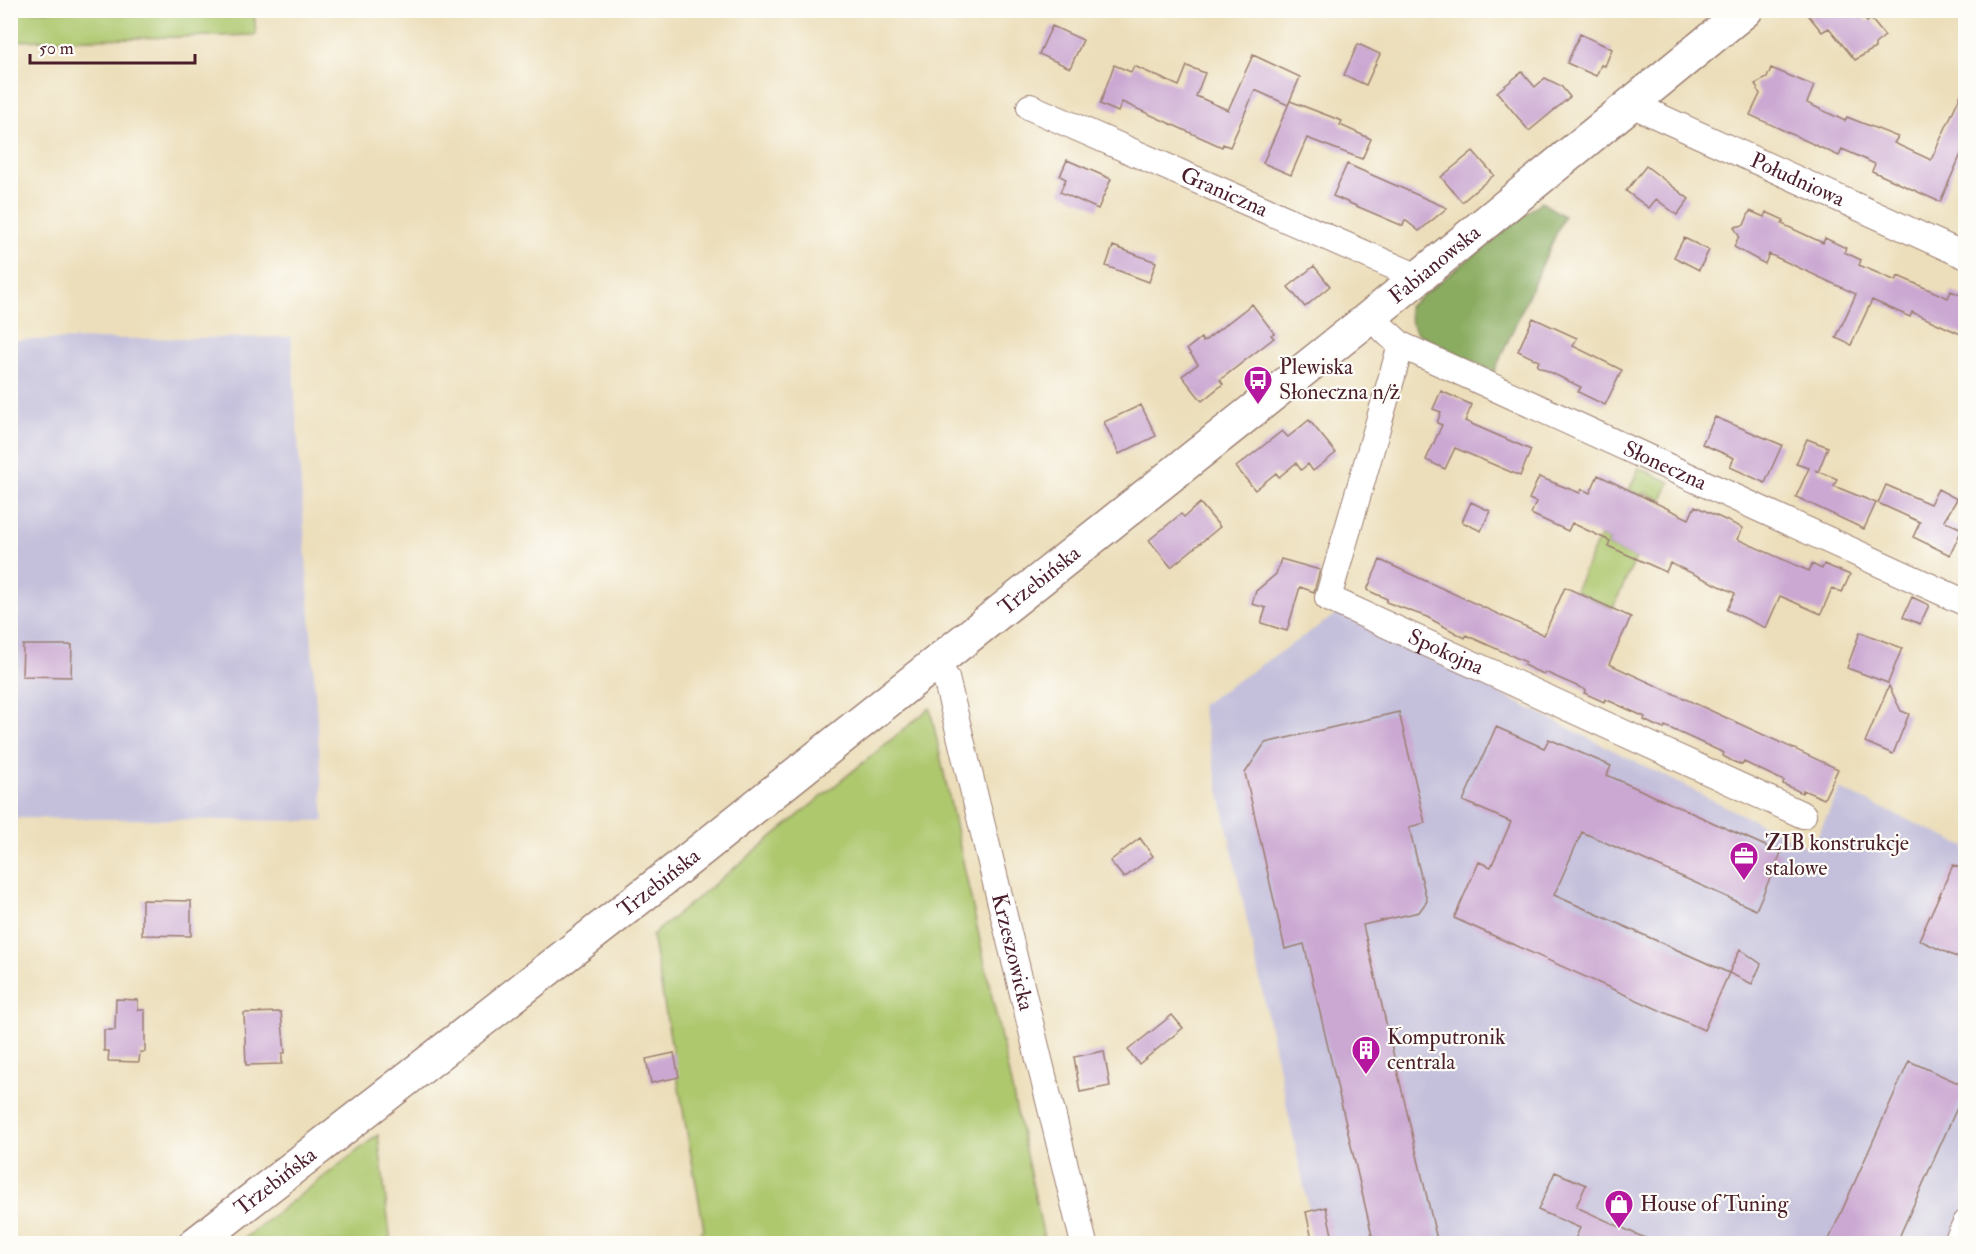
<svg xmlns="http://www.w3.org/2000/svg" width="1976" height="1254" viewBox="0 0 1976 1254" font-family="'IM FELL Double Pica',serif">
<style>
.industrial{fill:#c4c0db}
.green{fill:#aec86e;stroke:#7c744c;stroke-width:1.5}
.forest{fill:#8aac61;stroke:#6a6646;stroke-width:1.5}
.building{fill:#cba8d2}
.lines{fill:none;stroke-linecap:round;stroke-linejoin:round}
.street-casing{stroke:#9b7e72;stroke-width:28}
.secondary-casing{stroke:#9b7e72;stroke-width:36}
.street{stroke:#fff;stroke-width:26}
.secondary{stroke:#fff;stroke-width:33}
.labels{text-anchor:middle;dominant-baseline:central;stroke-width:4.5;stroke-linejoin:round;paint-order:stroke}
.street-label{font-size:22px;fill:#4a1f2b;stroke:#fdfcf7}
.poi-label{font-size:22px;fill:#4a1f2b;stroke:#fdfcf7;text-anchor:start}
</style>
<rect width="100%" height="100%" fill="#fdfcf7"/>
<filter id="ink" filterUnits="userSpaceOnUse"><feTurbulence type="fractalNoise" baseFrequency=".0167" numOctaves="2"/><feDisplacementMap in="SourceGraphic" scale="12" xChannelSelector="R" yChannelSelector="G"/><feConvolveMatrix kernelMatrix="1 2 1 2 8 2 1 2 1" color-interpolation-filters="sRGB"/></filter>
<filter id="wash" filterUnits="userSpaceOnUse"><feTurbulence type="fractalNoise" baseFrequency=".008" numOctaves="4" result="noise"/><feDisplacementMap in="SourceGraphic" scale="24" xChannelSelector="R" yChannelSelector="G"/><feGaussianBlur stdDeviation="1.35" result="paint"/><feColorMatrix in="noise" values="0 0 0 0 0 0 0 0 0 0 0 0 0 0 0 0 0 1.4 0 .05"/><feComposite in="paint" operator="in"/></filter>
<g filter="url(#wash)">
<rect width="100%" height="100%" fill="#ecdeba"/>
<path class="industrial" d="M291,337L324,821L11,818L10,340Z
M1338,613L1811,849L1840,789L1965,846V1243H1316L1201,705Z"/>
<path class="green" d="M10,11H254L256,35L11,41Z
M1639,468L1670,482L1662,500L1644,492L1642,496L1629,490Z
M1600,536L1610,541L1608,546L1636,558L1613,608L1575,591Z
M930,708L1045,1243H686L704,1229L652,935Z
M378,1135L391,1243H238Z"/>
<path class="forest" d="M1541,202L1564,216L1494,372L1417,333L1411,322L1408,307Z"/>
<g id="blocks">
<path class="building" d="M1804,10H1858L1867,22L1871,19L1885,36L1875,44V48L1855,60L1829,28L1822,32Z
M1052,26L1083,40L1070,68L1039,54Z
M1580,34L1612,49L1605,66L1601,65L1596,76L1567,63Z
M1358,44L1380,54L1366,85L1344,75Z
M1253,55L1300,77L1288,105L1255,90L1230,147L1223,144L1222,147L1122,102L1118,112L1100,104L1114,65L1131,72L1134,66L1179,86L1187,66L1205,73L1196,96L1228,110Z
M1771,68L1814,86L1807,103L1845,121L1847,117L1898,137L1894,143L1931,160L1965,85V145L1940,202L1872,171L1875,164L1858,156L1842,149L1839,156L1750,115L1760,94L1755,84L1767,78Z
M1522,72L1535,87L1545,78L1561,86L1570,97L1529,131L1497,92Z
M1290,101L1342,121L1340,125L1371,139L1362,159L1307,138L1291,175L1263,163Z
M1473,151L1494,175L1462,202L1441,177Z
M1067,160L1111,179L1098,209L1060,192L1066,179L1060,176Z
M1347,164L1447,208L1419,231L1405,220L1403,226L1333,196Z
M1646,166L1689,199L1677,215L1656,199L1649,208L1626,191Z
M1750,211L1764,217L1766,212L1784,220L1782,224L1823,243L1825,238L1846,248L1844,252L1861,260L1859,265L1896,281L1898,276L1948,298L1951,291L1965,297V336L1912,312L1910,317L1872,300L1851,345L1836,338L1856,294L1769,254L1765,264L1734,247L1739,236L1734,227L1744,225Z
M1684,238L1709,250L1699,270L1674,257Z
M1113,246L1156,262L1149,282L1106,266Z
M1314,266L1330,286L1305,307L1288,287Z
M1252,304L1274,333L1271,335L1274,338L1220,380L1223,384L1202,401L1182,376L1198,364L1187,349L1201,338L1203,342Z
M1533,318L1577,338L1573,346L1622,370L1605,405L1578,392L1581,387L1537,366L1539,361L1518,351Z
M1441,391L1472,405L1465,421L1531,450L1520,476L1455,448L1445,469L1426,460L1442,425L1437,423L1441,412L1433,409Z
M1141,405L1156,436L1119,454L1104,422Z
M1715,417L1782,445L1765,483L1730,467L1734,458L1702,444Z
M1309,420L1336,453L1313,471L1308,464L1301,470L1296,463L1279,477L1276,473L1255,490L1236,467L1282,431L1288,437Z
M1807,439L1828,447L1818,472L1815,470L1837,479L1834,486L1876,503L1864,529L1796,497L1809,468L1796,464Z
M1598,475L1689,519L1695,506L1743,528L1737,539L1809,571L1812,564L1822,569L1824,564L1850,575L1842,592L1832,588L1821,614L1780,596L1766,628L1727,610L1735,593L1670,563L1666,572L1608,546L1610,541L1572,523L1568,531L1531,514L1536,502L1529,499L1539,477L1580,493L1582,489L1590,493Z
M1886,485L1930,504L1938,489L1957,499L1944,521L1962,529L1950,555L1913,537L1920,522L1878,503Z
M1471,502L1490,511L1481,531L1462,522Z
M1200,503L1220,527L1171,567L1149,540L1181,514L1184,517Z
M1281,559L1320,570L1314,592L1300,587L1287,631L1261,623L1266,608L1252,604L1256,591L1276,574Z
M1380,560L1544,635L1565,587L1631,617L1609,664L1838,769L1824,799L1803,790L1802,793L1792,788L1783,784L1784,781L1744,762L1742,765L1732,761L1723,756L1724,753L1665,726L1664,729L1654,725L1644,720L1645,717L1605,699L1604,702L1584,693L1586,690L1545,672L1544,674L1534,670L1524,665L1526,662L1466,635L1465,638L1427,617L1386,602L1387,599L1367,590Z
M1912,597L1929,605L1920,624L1903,617Z
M1860,632L1902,648L1888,683L1847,668Z
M23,645H72L71,677L22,676Z
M1889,686L1901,711L1909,714L1893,754L1865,742Z
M1399,712L1425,823L1409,827L1427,901L1419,912L1363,925L1438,1244H1374L1304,944L1285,949L1245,773L1265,743Z
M1496,727L1544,748L1549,739L1611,766L1607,775L1781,853L1756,910L1582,832L1554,895L1729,973L1704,1030L1454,918L1479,862L1491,867L1511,822L1463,801Z
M1140,838L1153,856L1124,878L1110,861Z
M1953,865L1965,870V961L1919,940Z
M142,900L191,901V936L142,935Z
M1740,949L1761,964L1752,984L1729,973Z
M116,999L138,1000V1010H145V1052H140L139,1062L108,1061L109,1051H104V1030H115Z
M281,1012L285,1053H282V1064L246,1065L244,1013Z
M1172,1015L1183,1028L1139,1064L1128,1050Z
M1104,1051L1110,1086L1080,1092L1074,1057Z
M674,1053L679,1077L651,1083L646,1059Z
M1909,1061L1965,1086V1090L1896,1244H1827Z
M1555,1172L1586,1185L1576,1207L1658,1244H1573L1580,1228L1538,1210Z
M1326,1207L1334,1244H1313L1306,1212Z"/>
</g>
</g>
<g filter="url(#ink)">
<use href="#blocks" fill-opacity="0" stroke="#9b7e72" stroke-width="1.5"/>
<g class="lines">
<g class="street-casing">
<g id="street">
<path id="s1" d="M1631,104L1966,256"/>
<path id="s2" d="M1030,107L1418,277"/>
<path id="s3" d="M1370,317L1401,345L1966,603"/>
<path id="s4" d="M1401,345L1328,598L1803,815"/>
<path id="s5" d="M936,663L946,678L1084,1244"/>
<path d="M1956,1244L1966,1223"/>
</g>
</g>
<g class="secondary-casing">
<g id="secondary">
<path id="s6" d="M195,1244L683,864L1370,317L1746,10"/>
</g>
</g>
<use href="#street" class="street"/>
<use href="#secondary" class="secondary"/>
</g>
</g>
<defs>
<g id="bus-pin" transform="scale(1.5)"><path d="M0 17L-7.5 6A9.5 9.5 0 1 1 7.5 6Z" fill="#b5179e" stroke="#fdfcf7"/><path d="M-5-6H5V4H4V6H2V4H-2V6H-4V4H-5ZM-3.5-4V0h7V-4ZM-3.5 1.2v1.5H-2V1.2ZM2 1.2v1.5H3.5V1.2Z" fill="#fff"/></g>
<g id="office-pin" transform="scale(1.5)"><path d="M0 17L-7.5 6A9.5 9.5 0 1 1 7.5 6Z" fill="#b5179e" stroke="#fdfcf7"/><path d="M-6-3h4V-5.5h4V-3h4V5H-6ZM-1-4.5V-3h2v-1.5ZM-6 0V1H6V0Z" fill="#fff"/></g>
<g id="building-pin" transform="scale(1.5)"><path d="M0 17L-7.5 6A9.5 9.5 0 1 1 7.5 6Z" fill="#b5179e" stroke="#fdfcf7"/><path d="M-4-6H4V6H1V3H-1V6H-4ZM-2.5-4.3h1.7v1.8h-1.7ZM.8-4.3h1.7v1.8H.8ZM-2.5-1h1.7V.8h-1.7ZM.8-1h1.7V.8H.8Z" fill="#fff"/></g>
<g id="shop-pin" transform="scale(1.5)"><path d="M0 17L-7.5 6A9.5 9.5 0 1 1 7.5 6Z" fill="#b5179e" stroke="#fdfcf7"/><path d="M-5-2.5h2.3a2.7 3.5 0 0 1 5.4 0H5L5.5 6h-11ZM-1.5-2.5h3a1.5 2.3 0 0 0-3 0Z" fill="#fff"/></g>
</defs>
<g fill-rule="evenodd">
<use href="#bus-pin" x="1258" y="380"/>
<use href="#office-pin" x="1744" y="856"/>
<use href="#building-pin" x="1366" y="1050"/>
<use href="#shop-pin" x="1619" y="1204"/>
</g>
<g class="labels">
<g class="street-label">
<text stroke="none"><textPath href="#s1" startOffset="183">Południowa</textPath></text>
<text stroke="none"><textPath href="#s2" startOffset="212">Graniczna</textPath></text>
<text stroke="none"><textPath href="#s6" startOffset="1580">Fabianowska</textPath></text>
<text stroke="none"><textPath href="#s3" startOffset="332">Słoneczna</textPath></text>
<text stroke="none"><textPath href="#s6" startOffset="1074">Trzebińska</textPath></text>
<text stroke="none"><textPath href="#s4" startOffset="393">Spokojna</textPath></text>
<text stroke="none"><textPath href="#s6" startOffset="588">Trzebińska</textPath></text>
<text stroke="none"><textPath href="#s5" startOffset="300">Krzeszowicka</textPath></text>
<text stroke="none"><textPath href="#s6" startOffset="102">Trzebińska</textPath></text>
</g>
<g class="poi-label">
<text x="1279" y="367">Plewiska<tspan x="1279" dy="25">Słoneczna n/ż</tspan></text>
<text x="1765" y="843">ZIB konstrukcje<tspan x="1765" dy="25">stalowe</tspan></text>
<text x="1387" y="1037">Komputronik<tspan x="1387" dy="25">centrala</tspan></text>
<text x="1640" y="1204">House of Tuning</text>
</g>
</g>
<rect width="1976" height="1254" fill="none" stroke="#fdfcf7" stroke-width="36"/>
<path d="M30 54v9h165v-9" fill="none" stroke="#4a1f2b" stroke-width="3"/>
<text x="39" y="54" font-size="18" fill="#4a1f2b" stroke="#fdfcf7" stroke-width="4.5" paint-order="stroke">50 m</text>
</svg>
